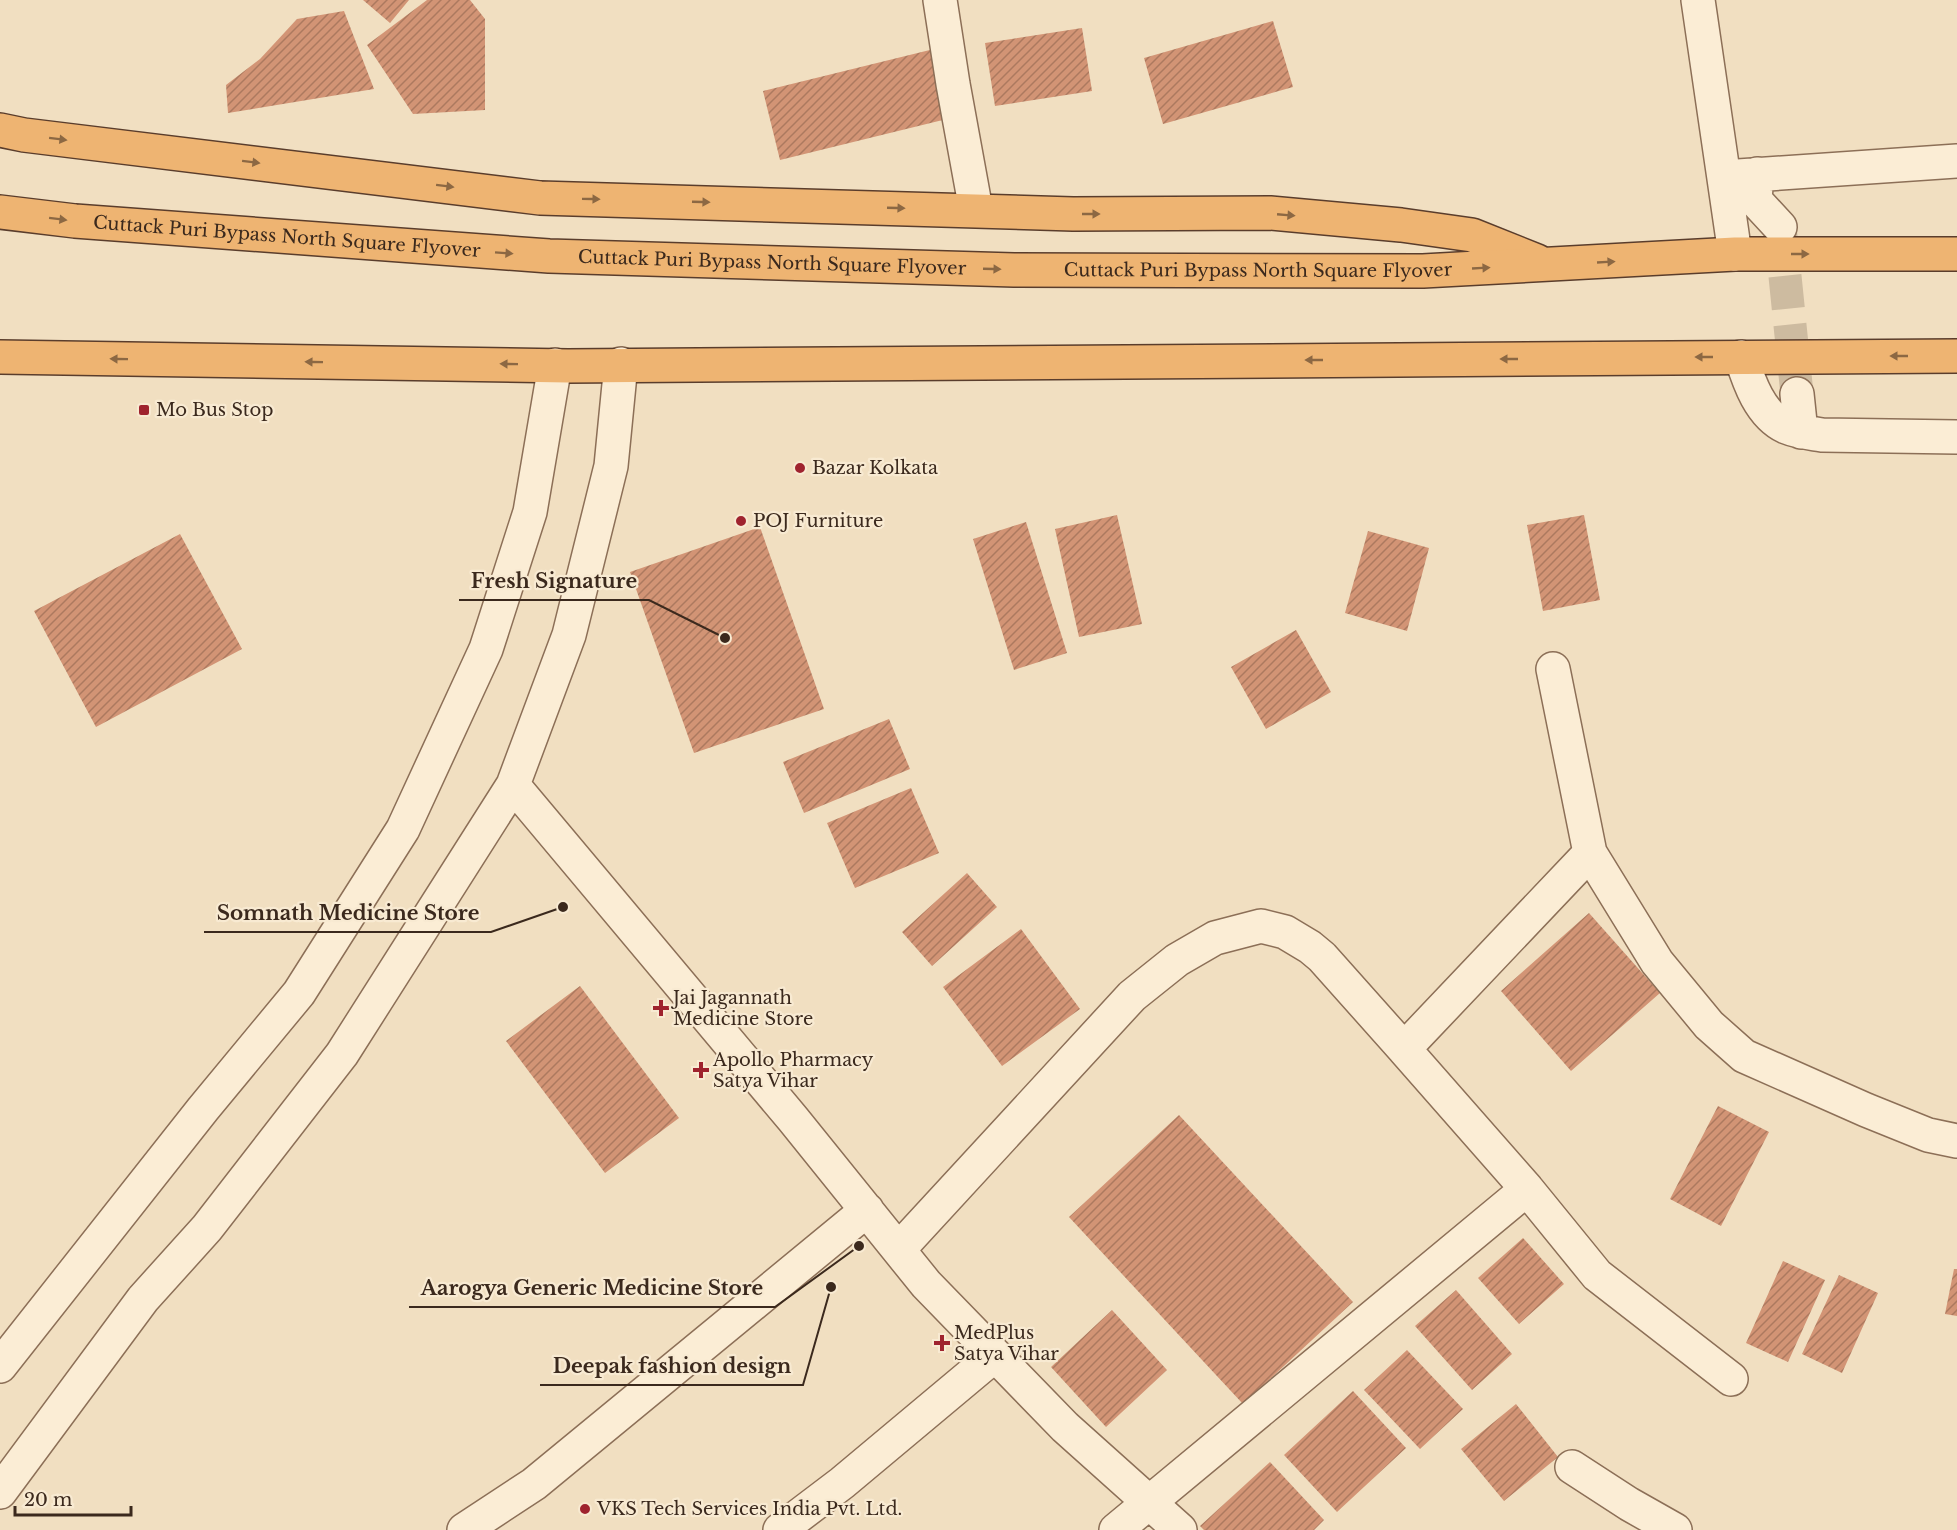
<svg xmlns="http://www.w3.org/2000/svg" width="1957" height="1530" viewBox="0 0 1957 1530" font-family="'Libre Baskerville',serif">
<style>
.building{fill:url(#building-hatch)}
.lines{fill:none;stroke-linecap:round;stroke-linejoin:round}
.minor-tunnel{stroke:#cdbba0;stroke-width:33;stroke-dasharray:33 16;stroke-linecap:butt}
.minor-casing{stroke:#8c6f57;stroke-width:36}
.trunk-casing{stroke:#5a3d2c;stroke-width:36}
.minor{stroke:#fbedd5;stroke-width:33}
.trunk{stroke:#eeb472;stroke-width:33}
.oneway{fill:#8c6843}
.poi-dot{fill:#9f232e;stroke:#f8ead2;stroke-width:2}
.labels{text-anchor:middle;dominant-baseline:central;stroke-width:4.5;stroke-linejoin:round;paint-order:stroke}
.street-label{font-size:18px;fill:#3b291d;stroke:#f8ead2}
.poi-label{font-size:18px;fill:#3b291d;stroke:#f8ead2;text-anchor:start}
.leader{fill:none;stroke:#3b291d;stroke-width:2}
.callout-dot{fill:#3b291d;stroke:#f8ead2;stroke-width:2}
.callout-label{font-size:20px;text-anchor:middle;font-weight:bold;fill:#3b291d;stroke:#f8ead2;stroke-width:4.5;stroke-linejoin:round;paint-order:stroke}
</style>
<defs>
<pattern id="building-hatch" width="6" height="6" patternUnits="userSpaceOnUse" patternTransform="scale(1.5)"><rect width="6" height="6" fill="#d29475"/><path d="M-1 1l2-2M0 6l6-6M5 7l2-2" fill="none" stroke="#ac795f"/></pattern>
</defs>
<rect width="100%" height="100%" fill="#f1dfc1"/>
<path class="building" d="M363,0H409L390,23Z
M427,0H470L485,19V110L413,114L367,45Z
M344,11L374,89L228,113L226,85L260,59L297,19Z
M1273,21L1293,87L1163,124L1144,58Z
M1082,28L1092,91L995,106L985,43Z
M938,48L955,117L780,160L763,91Z
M1117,515L1142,624L1079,637L1055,529Z
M1584,515L1600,600L1543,611L1527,525Z
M1026,522L1067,653L1014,670L973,539Z
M760,527L824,709L694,753L630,572Z
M1368,531L1429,548L1407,631L1345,613Z
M180,534L242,649L96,727L34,611Z
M1296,630L1331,692L1266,729L1231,667Z
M889,719L910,769L804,813L783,762Z
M911,788L939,853L855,888L827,823Z
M967,873L997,907L932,966L902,932Z
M1589,913L1660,993L1571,1071L1501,991Z
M1021,929L1080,1009L1002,1066L943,987Z
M580,986L679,1118L605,1173L506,1041Z
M1718,1106L1769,1132L1721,1226L1670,1199Z
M1179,1115L1353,1302L1243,1404L1069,1217Z
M1523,1238L1564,1284L1519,1324L1478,1278Z
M1783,1261L1825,1280L1788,1362L1746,1343Z
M1954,1269H1957V1316L1945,1314Z
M1839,1275L1878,1293L1842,1373L1802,1354Z
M1456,1290L1512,1354L1472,1390L1415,1326Z
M1112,1310L1167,1370L1106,1427L1051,1367Z
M1407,1350L1463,1409L1420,1449L1364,1390Z
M1353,1391L1406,1448L1337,1512L1284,1455Z
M1516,1404L1558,1457L1504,1501L1461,1449Z
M1270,1462L1324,1520L1314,1530H1204L1200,1526Z"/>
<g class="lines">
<path class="minor-tunnel" d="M1780,227L1797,394"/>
<g class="minor-casing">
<path id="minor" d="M940,0L953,84L976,210
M1698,0L1735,254
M1757,174L1755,200L1780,227
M1724,177L1957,161
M1741,357C1749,382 1760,415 1786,427C1798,432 1810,433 1822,435L1957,437
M1797,394L1801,432
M1553,669L1590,853L1657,962L1709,1025L1744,1056L1866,1110L1928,1135L1957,1141
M513,785L793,1119L926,1284L1065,1427L1180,1530
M1404,1049L1527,1189L1597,1275L1731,1379
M899,1249L1132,996L1177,960L1215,938L1261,926L1285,932L1310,947L1322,957L1404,1049L1590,853
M0,1366L203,1109L299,993L403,829L486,649L530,512L555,365
M1572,1467L1629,1504L1675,1530
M0,1492L143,1299L207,1228L342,1054L513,785L569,635L611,466L621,364
M464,1530L534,1484L867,1210
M780,1530L842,1483L995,1355
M1116,1530L1527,1189"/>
</g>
<g class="trunk-casing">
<g id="trunk">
<path d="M0,130L24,135L540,198L1073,214L1270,213L1401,225L1472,235L1537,261"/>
<path id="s1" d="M0,212L75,221L549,256L1014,270L1423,271L1735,254H1957"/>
<path d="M0,357L568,366L1957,356"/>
</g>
</g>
<use href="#minor" class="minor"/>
<use href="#trunk" class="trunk"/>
</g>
<defs><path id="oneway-solid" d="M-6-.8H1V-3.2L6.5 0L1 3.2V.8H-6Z" transform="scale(1.5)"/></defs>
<g class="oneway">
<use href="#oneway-solid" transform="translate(58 139) rotate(7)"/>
<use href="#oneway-solid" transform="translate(251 162) rotate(7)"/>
<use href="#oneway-solid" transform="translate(445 186) rotate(7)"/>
<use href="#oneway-solid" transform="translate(591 199) rotate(1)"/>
<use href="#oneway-solid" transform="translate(701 202) rotate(2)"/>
<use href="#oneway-solid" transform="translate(896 208) rotate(2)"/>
<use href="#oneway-solid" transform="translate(1091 214)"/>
<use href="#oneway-solid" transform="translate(1286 215) rotate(5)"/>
<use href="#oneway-solid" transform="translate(58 219) rotate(7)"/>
<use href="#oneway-solid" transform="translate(504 253) rotate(4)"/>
<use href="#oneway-solid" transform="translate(1800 254)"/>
<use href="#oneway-solid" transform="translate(1606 262) rotate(-3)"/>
<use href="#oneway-solid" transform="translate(1481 268) rotate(-3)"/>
<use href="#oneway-solid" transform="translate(992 269) rotate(2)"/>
<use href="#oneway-solid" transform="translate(1899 356) rotate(180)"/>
<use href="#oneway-solid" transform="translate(1704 357) rotate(180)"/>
<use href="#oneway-solid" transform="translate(119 359) rotate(-179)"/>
<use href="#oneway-solid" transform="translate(1509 359) rotate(180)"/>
<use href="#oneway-solid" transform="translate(1314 360) rotate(180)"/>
<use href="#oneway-solid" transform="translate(314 362) rotate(-179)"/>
<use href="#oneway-solid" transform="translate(509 364) rotate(-179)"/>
</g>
<g class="poi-dot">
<rect x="138" y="404" width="12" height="12" rx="3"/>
<circle cx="800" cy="468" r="6"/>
<circle cx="741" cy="521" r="6"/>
<path d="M658 999h6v6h6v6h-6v6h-6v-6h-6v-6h6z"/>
<path d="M698 1061h6v6h6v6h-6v6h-6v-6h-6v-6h6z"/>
<path d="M939 1334h6v6h6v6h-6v6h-6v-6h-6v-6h6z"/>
<circle cx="585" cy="1509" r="6"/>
</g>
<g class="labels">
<g class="street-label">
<text stroke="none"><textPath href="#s1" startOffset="288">Cuttack Puri Bypass North Square Flyover</textPath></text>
<text stroke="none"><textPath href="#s1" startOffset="774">Cuttack Puri Bypass North Square Flyover</textPath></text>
<text stroke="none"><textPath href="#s1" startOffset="1260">Cuttack Puri Bypass North Square Flyover</textPath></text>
</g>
<g class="poi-label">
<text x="156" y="410">Mo Bus Stop</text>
<text x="812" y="468">Bazar Kolkata</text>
<text x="753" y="521">POJ Furniture</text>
<text x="673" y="998">Jai Jagannath<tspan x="673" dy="21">Medicine Store</tspan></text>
<text x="713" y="1060">Apollo Pharmacy<tspan x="713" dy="21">Satya Vihar</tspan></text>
<text x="954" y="1333">MedPlus<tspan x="954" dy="21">Satya Vihar</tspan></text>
<text x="597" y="1509">VKS Tech Services India Pvt. Ltd.</text>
</g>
</g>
<path class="leader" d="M725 638L649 600H459M563 907L491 932H204M859 1246L775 1307H409M831 1287L803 1385H540"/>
<g class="callout-dot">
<circle cx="725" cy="638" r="6"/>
<circle cx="563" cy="907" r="6"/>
<circle cx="859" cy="1246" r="6"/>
<circle cx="831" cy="1287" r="6"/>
</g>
<g class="callout-label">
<text x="554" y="588">Fresh Signature</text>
<text x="348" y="920">Somnath Medicine Store</text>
<text x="592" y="1295">Aarogya Generic Medicine Store</text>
<text x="672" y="1373">Deepak fashion design</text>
</g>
<path d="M15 1506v9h116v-9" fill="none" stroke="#3b291d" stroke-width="3"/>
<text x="24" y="1506" font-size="18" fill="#3b291d" stroke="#f8ead2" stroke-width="4.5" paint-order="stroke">20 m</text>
</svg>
